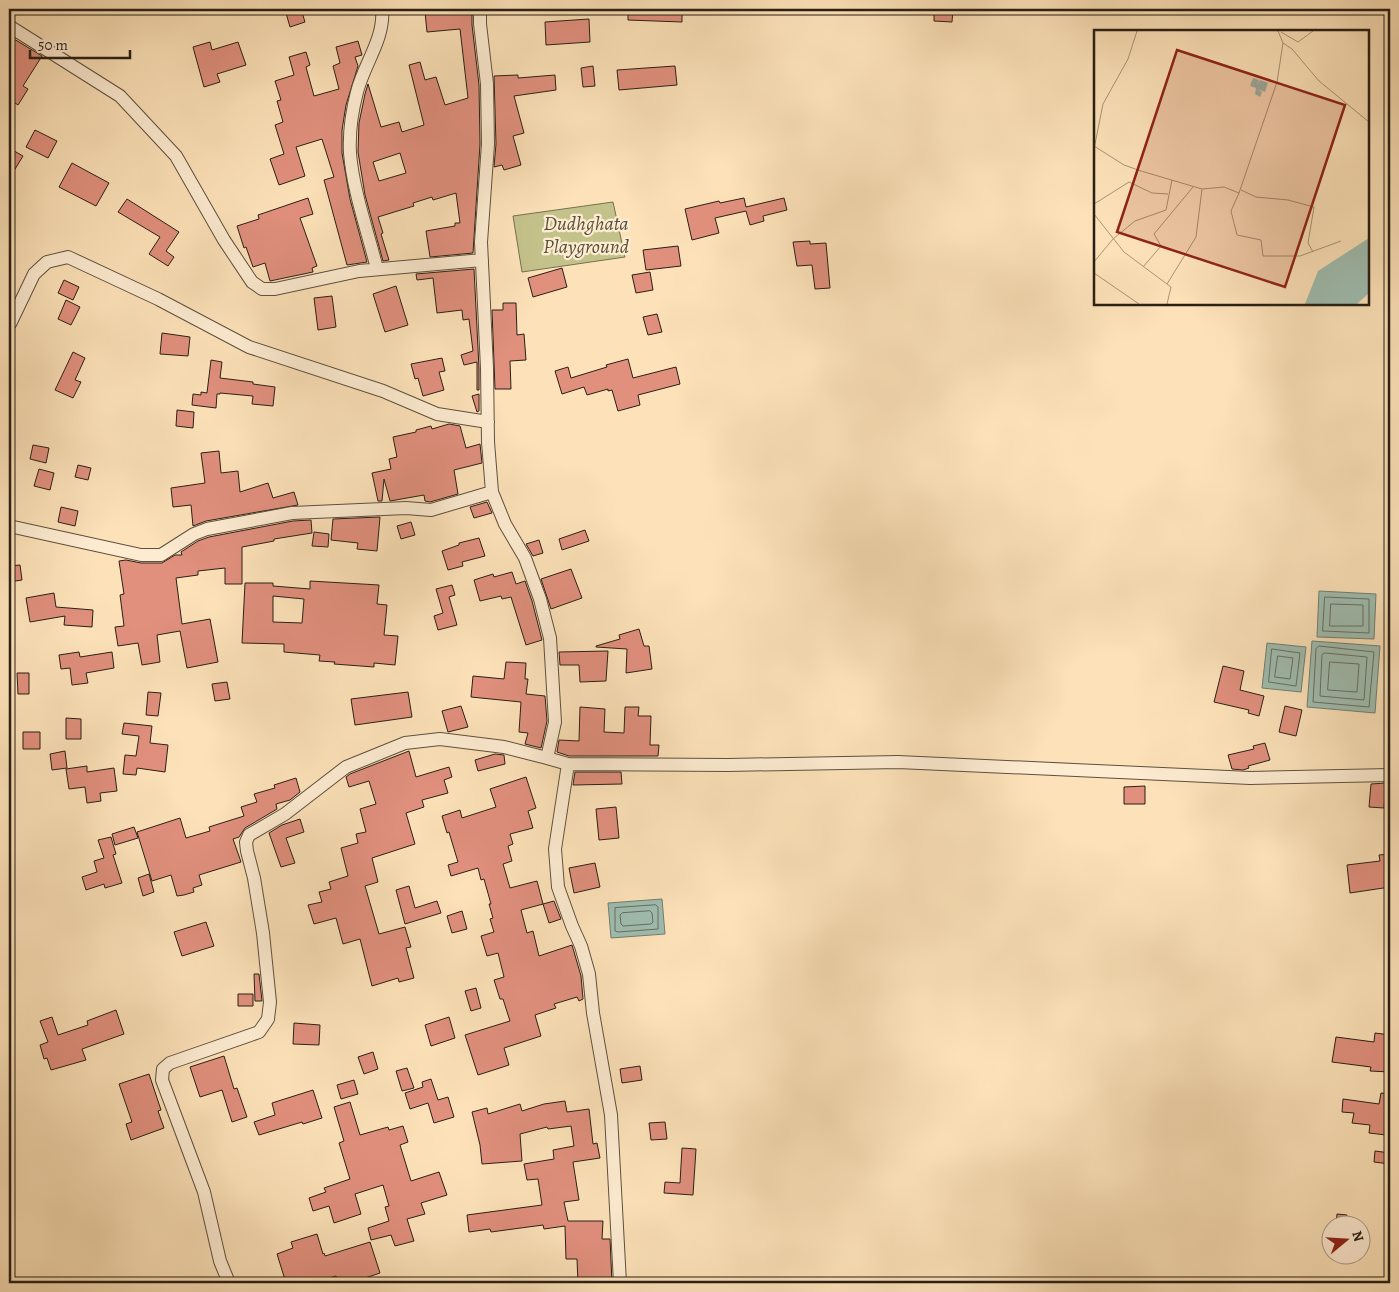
<svg xmlns="http://www.w3.org/2000/svg" width="1399" height="1292" viewBox="0 0 1399 1292" font-family="Alegreya,serif">
<style>
.green{fill:#c4c28b;stroke:#767050}
.water{fill:#9fbdb0;stroke:#707e72}
.lines{fill:none;stroke-linecap:round;stroke-linejoin:round}
.shore{stroke:#646e62;stroke-width:1}
.building{fill:#e1907e;stroke:#291f15;fill-rule:evenodd}
.minor-casing{stroke:#5e503e;stroke-width:14}
.minor{stroke:#feecd2;stroke-width:12}
.labels{text-anchor:middle;dominant-baseline:central;stroke-width:4.5;stroke-linejoin:round;paint-order:stroke}
.park-label{font-size:20px;font-style:italic;fill:#585038;stroke:#feecd2}
.inset-road{fill:none;stroke:#a89477;stroke-width:1}
.view{fill:#8f2418;fill-opacity:0.15;stroke:#8f2418;stroke-width:2.5}
.inset-edge{fill:none;stroke:#291f15;stroke-width:2.5}
</style>
<rect width="100%" height="100%" fill="#fde2b9"/>
<filter id="stains"><feTurbulence type="fractalNoise" baseFrequency=".004" numOctaves="4"/><feColorMatrix values="0 0 0 0 .2 0 0 0 0 .09 0 0 0 0 .02 0 0 0 .5 -.17"/></filter>
<radialGradient id="worn" r=".72"><stop offset=".6" stop-color="#630" stop-opacity="0"/><stop offset="1" stop-color="#630" stop-opacity=".3"/></radialGradient>
<path class="green" d="M613,202L625,257L522,272L513,216Z"/>
<path class="water" d="M1319,591L1376,594L1374,639L1317,637Z
M1312,641L1380,646L1375,713L1307,707Z
M1267,643L1306,647L1301,692L1262,688Z
M662,899L665,934L611,938L608,903Z"/>
<g class="lines">
<path class="shore" d="M1325,597L1369,599V633L1323,631Z
M1331,604L1363,605V626H1330Z
M1319,646L1374,652L1369,707L1313,702L1316,649Z
M1272,649L1300,653L1296,686L1269,682Z
M1325,653L1367,657L1364,700L1320,696L1322,655Z
M1278,656L1293,658L1290,679L1275,677Z
M1330,662L1359,664L1357,692L1328,690Z
M656,905L658,907V929L618,932L615,931V908Z
M650,911L652,913L653,922L651,924L623,926L621,924L620,915L622,913Z"/>
</g>
<path class="building" d="M301,9L305,22L290,27L286,13Z
M455,9H472V25L479,85L480,144L473,253L430,257L426,231L455,226V223H460L456,193L433,200L432,197L413,203L414,206L378,217L383,233L381,234L389,260L383,261L365,195L358,152L359,123L365,94L368,84L381,127L399,122L402,132L424,125L409,65L420,62L425,80L436,77L445,105L468,98L460,29L427,32L425,12ZM400,153L406,173L379,181L373,162Z
M628,9H682V22L628,20Z
M934,9H953L952,22L934,21Z
M589,19L590,42L546,45L545,22Z
M9,36L42,56L23,86L28,89L18,105L9,99Z
M358,41L362,55L355,57L358,66L346,105L342,130V153L350,199L367,262L347,265L324,180L334,177L322,139L296,147L305,176L279,185L270,159L284,154L275,125L283,122L277,101L281,100L275,81L294,75L289,57L306,52L310,65L306,67L314,96L339,89L333,66L340,63L336,47Z
M210,42L212,50L238,42L246,65L217,74L220,82L204,87L193,47Z
M593,66L595,86L583,87L581,68Z
M675,66L677,85L619,90L617,70Z
M518,75V78L555,75L556,90L514,96L524,133L513,136L521,165L504,170L502,165L494,167L496,144L494,76Z
M35,130L57,141L48,158L26,147Z
M9,148L23,156L9,179Z
M72,163L109,183L96,206L59,187Z
M308,198L313,214L300,218L317,266L312,268L313,272L270,281L265,263L253,267L246,247L244,248L237,226L259,219L258,215Z
M744,198L746,207L784,198L787,210L763,216L764,221L750,225L746,211L715,218L719,233L692,240L685,209L719,201L720,203Z
M127,199L179,232L166,251L174,257L168,266L149,254L160,237L118,212Z
M810,241V244L826,243L830,288L815,289L812,265L797,266L793,242Z
M678,246L681,266L646,270L643,250Z
M562,268L567,287L533,297L528,278Z
M474,269L479,368V390H477V362L464,365L461,355L473,351L469,319L463,320L462,310L437,313L433,278L417,280L416,274Z
M650,272L653,290L636,293L632,275Z
M64,280L79,287L73,300L58,293Z
M396,286L408,325L385,332L373,294Z
M332,296L336,327L318,330L314,298Z
M66,300L80,307L71,325L58,319Z
M503,303H516L517,335L524,334L526,360L510,361L511,389H495L492,310H503Z
M657,314L662,332L648,335L643,317Z
M162,333L190,337L188,356L160,354Z
M73,352L85,358L75,380L81,382L73,398L55,390Z
M442,358L445,371L439,372L444,390L423,396L418,378L415,379L411,364Z
M628,359L633,378L676,367L680,384L638,395L640,405L618,411L612,390L608,391V389L587,395L584,387L562,394L555,371L568,367L571,378L607,367L606,365Z
M211,360L222,362L220,378L253,382V384L275,387L273,406L252,404L253,396L220,393V394H217L216,408L192,405L193,394L201,395V392L207,393Z
M479,394V411L477,412L472,396Z
M177,410L194,412L193,428L176,426Z
M449,424L460,426L466,448L480,444L482,463L454,470L458,494L430,502L425,501L424,495L390,501L384,479L382,501H378L372,473L391,469L389,459L397,457L393,437L416,432V430L431,426L432,429Z
M33,445L49,448L46,463L30,459Z
M219,451L221,473L238,471L240,492L268,483L273,498L294,492L298,505L206,521L193,526L191,505L173,507L171,488L205,483L201,453Z
M78,465L91,468L88,480L75,477Z
M39,469L54,473L50,490L34,486Z
M487,502L492,513L474,518L470,507Z
M61,507L78,511L75,526L58,522Z
M380,517L377,551L357,549L358,543L331,540L333,519Z
M311,520L312,533L274,539V541L242,547V584H225V568L198,571V575L176,578L182,624L210,619L218,662L187,668L180,631L157,635L160,662L142,665L138,643L118,646L115,627L124,626L120,595L124,594L119,561L126,560L141,563H162L175,555H182L181,552L198,541L209,537L293,521Z
M411,522L415,535L401,539L397,526Z
M585,530L589,541L562,550L559,539Z
M314,532L329,534L328,547L312,546Z
M479,538L485,556L462,562L463,566L448,570L442,551L459,545V543Z
M539,540L543,553L533,556L526,544Z
M20,565L22,580L9,582V566Z
M571,569L582,598L551,609L541,579Z
M512,572L516,584L525,581L532,601L542,640L526,645L511,597L502,599L501,596L480,601L474,580L493,574L494,577Z
M310,581L379,585L377,604L387,605L384,635L398,636L395,665L374,663V667L334,664L335,662L319,661L320,655L284,652V644L242,643L245,583H273V586L310,589ZM273,596L304,599L302,623L273,622Z
M452,585L455,595L449,597L457,625L438,630L434,616L443,613L436,589Z
M54,593L56,607L93,610L92,627L64,625L65,616L30,622L26,598Z
M639,629L644,646H649L652,669L626,673L627,649L596,647V646L620,639L619,635Z
M608,651L606,681L580,682L579,665H560L559,652Z
M79,652L80,657L112,652L114,668L86,673L88,683L72,685L70,668L61,669L59,655Z
M506,662L526,663L525,679H528L526,694L545,696L547,721L541,748L525,744L528,733L519,732L521,702L471,697L473,676L504,679Z
M1223,666L1244,671L1240,690L1264,696L1259,716L1248,713L1249,710L1214,702Z
M17,673H29V694H18Z
M227,682L230,699L215,701L212,684Z
M148,692L161,693L158,716L146,715Z
M408,692L412,717L355,725L351,699Z
M461,706L468,727L448,732L442,711Z
M1285,706L1302,710L1296,736L1279,732Z
M580,707L605,709L604,732L624,733L625,707H639L638,716H651L650,745H659L658,756H569L557,752L559,740L579,741Z
M66,718L81,719V739H66Z
M124,723L152,726L150,743L168,745L165,772L137,768L136,775L123,774L125,755L136,756L139,736L122,734Z
M23,732H40V749H23Z
M1265,743L1270,760L1248,766L1249,768L1243,770L1232,769L1228,755L1254,749L1253,746Z
M65,751L67,768L52,770L50,754Z
M409,751L416,777L449,767L452,777L444,780L448,793L422,800L424,807L406,813L415,844L372,858L378,882L365,886L379,934L405,927L411,947L406,948L414,978L399,982L398,978L372,986L360,939L343,944L336,918L314,924L308,905L322,902L319,892L331,889L329,882L348,876L341,848L358,843L356,834L366,832L360,809L376,804L369,781L349,787L346,777L350,774Z
M495,754L504,755L505,764L478,771L475,760Z
M87,766V772L114,768L117,791L100,793L101,801L87,803L85,787L69,789L66,769Z
M575,772H621L622,784L573,785Z
M526,777L536,808L528,811L533,828L510,834L513,844L508,846L512,861L503,864L510,888L537,881L543,904L521,910L527,933L533,931L539,956L572,945L581,976L583,999L579,1001L577,997L554,1004L556,1008L535,1015L541,1036L504,1048L509,1065L478,1075L465,1035L510,1021L503,999H500L494,980L504,977L498,953L487,956L481,936L494,932L490,919L493,918L489,904H491L484,879L481,880L478,868L451,876L448,865L458,862L449,832L447,833L442,816L460,810L462,818L496,807L490,789Z
M296,778L300,792L290,800L276,804L277,809L245,828L239,837L233,839L241,862L199,875L202,885L193,888L194,892L184,895L177,896L171,875L152,881L137,832L180,818L186,838L210,831L209,827L244,816L241,807L257,802L254,794L275,788L274,785Z
M1386,783L1384,808L1369,807L1371,784Z
M1145,786V804H1124V787Z
M616,807L619,838L599,840L596,809Z
M300,819L304,832L286,838L295,863L281,867L269,833L282,825Z
M134,827L138,838L115,845L112,834Z
M111,837L116,854L113,855L122,883L105,888L104,884L86,890L82,877L97,872L94,861L104,858L98,840Z
M1390,854V887L1350,893L1347,865L1380,861L1379,855Z
M595,863L600,887L574,893L569,868Z
M149,874L154,892L143,896L138,878Z
M409,886L415,908L437,901L441,913L405,924L396,890Z
M554,901L561,919L549,923L543,904Z
M462,911L467,929L452,933L447,916Z
M206,922L214,946L182,956L174,932Z
M254,974H259L262,1001H255Z
M476,988L481,1008L471,1011L465,991Z
M238,994H253V1006H238Z
M116,1010L124,1034L82,1049L86,1060L51,1070L47,1058L44,1059L40,1045L48,1042L40,1021L52,1017L58,1035L88,1025L87,1021Z
M449,1017L455,1038L431,1046L425,1025Z
M294,1023L320,1025L319,1045L293,1044Z
M1375,1033L1390,1035V1072L1370,1071L1371,1067L1332,1062L1336,1037L1374,1042Z
M373,1052L378,1069L364,1074L358,1057Z
M224,1056L234,1089L237,1088L247,1117L232,1122L222,1090L200,1097L190,1067Z
M640,1066L642,1080L622,1083L620,1069Z
M407,1068L414,1088L402,1091L396,1071Z
M149,1074L161,1110L158,1111L164,1128L131,1140L126,1124L132,1122L119,1084Z
M431,1079L438,1100L448,1097L454,1117L434,1123L428,1103L410,1109L405,1093L423,1087L422,1082Z
M354,1080L358,1094L341,1099L337,1085Z
M313,1090L322,1118L303,1124L302,1122L259,1135L254,1122L275,1115L272,1103Z
M1381,1093L1390,1094L1386,1135L1369,1133L1370,1125L1352,1123L1354,1113L1342,1112L1343,1099L1379,1104Z
M565,1101L567,1112L589,1109L593,1144L597,1143L600,1158L573,1162L579,1200L564,1202L568,1221H603L602,1239H610L612,1283H578L577,1259H566L565,1226L544,1229L543,1225L491,1232L490,1229L469,1232L467,1215L542,1205L538,1179L527,1180L524,1164L554,1159L553,1150L574,1146L571,1126L548,1129L547,1127L520,1134L522,1161L482,1164L480,1145L472,1112L487,1108L488,1114L520,1104L522,1111L544,1104Z
M350,1102L360,1135L388,1127L389,1130L403,1126L408,1142L400,1145L411,1181L439,1172L447,1195L421,1203L425,1214L407,1219L414,1241L395,1246L391,1235L371,1240L368,1228L389,1221L385,1207L389,1206L383,1185L355,1194L361,1214L334,1223L329,1206L313,1211L309,1198L326,1192L324,1188L350,1179L339,1143L344,1141L334,1107Z
M665,1122L667,1139L651,1140L649,1123Z
M682,1148L696,1149L693,1195L664,1193L665,1182L680,1183Z
M1375,1151L1390,1153V1164L1374,1162Z
M1337,1214L1347,1215L1346,1224H1336Z
M317,1234L323,1254L324,1253L325,1256L370,1242L380,1273L350,1283H339L336,1276L313,1283H286L277,1254L293,1248L291,1242Z"/>
<g class="lines">
<g class="minor-casing">
<path id="minor" d="M480,9V24L487,84L488,144L481,242L487,368L488,442L492,492L505,524L525,558L540,599L550,638L555,722L547,758L568,764L728,765L898,762L1250,778L1390,775
M9,26L120,96L176,156L224,240L252,282L262,289H275L359,271L482,260
M377,269C368,232 353,191 350,153C349,134 352,111 357,92C364,64 385,38 382,9
M9,325L11,322L34,274L47,262L68,257L158,299L249,347L383,391L437,414L488,422
M9,526L141,555H161L194,534L207,529L292,513L406,508L431,510L492,492
M568,764L555,849L558,887L572,926L581,946L589,974L593,1013L611,1115L620,1283
M229,1283L220,1261L204,1192L162,1080L163,1069L170,1063L259,1032L268,1019L270,1002L263,933L254,878L247,851L246,842L249,835L285,814L346,767L405,743L440,739L504,747L547,758"/>
</g>
<use href="#minor" class="minor"/>
</g>
<g class="labels">
<g class="park-label">
<text x="586" y="223">Dudhghata<tspan x="586" dy="23">Playground</tspan></text>
</g>
</g>
<g transform="translate(1094 30)">
<rect width="275" height="275" fill="#fde2b9"/>
<path d="M159,48L165,50L163,55L166,50L174,53L171,62L163,59L168,62L166,67L161,64L162,58L156,56ZM275,208V263L263,274H211L224,241Z" fill="#9fbdb0"/>
<path class="inset-road" d="M187,2L204,12L219,1M189,13L198,19L225,51L275,92M0,116L30,135L47,141L108,159L130,157L145,163L183,52L189,13L184,1M0,119L9,74L34,29L43,1M147,160L162,167L194,170L220,177L214,213L219,222M145,163L137,181L143,205L167,210L169,226H206L247,211M0,174L35,152L58,163L74,164M0,184L30,222L77,257L73,274M0,232L19,209L41,191L72,180L78,150M49,237L67,216L60,204L99,157M0,243L45,274M73,254L102,207L108,159"/>
<path class="view" d="M83,20L251,75L191,257L23,202Z"/>
<rect width="275" height="275" class="inset-edge"/>
</g>
<rect width="1399" height="1292" fill="none" stroke="#fde2b9" stroke-width="30"/>
<rect x="10" y="10" width="1379" height="1272" fill="none" stroke="#291f15" stroke-width="2.5"/>
<rect x="15" y="15" width="1369" height="1262" fill="none" stroke="#291f15"/>
<g transform="translate(1346 1240) rotate(72)"><circle r="24" fill="#feecd2" stroke="#a99a86"/>
<path d="M0-4L9 19L0 12L-9 19Z" fill="#8f2418"/>
<text y="-8" font-size="14" font-weight="bold" text-anchor="middle" fill="#291f15">N</text>
</g>
<path d="M30 50v8h100v-8" fill="none" stroke="#291f15" stroke-width="2.5"/>
<text x="38" y="50" font-size="15" fill="#291f15" stroke="#feecd2" stroke-width="4" paint-order="stroke">50 m</text>
<rect width="100%" height="100%" filter="url(#stains)"/>
<rect width="100%" height="100%" fill="url(#worn)"/>
</svg>
